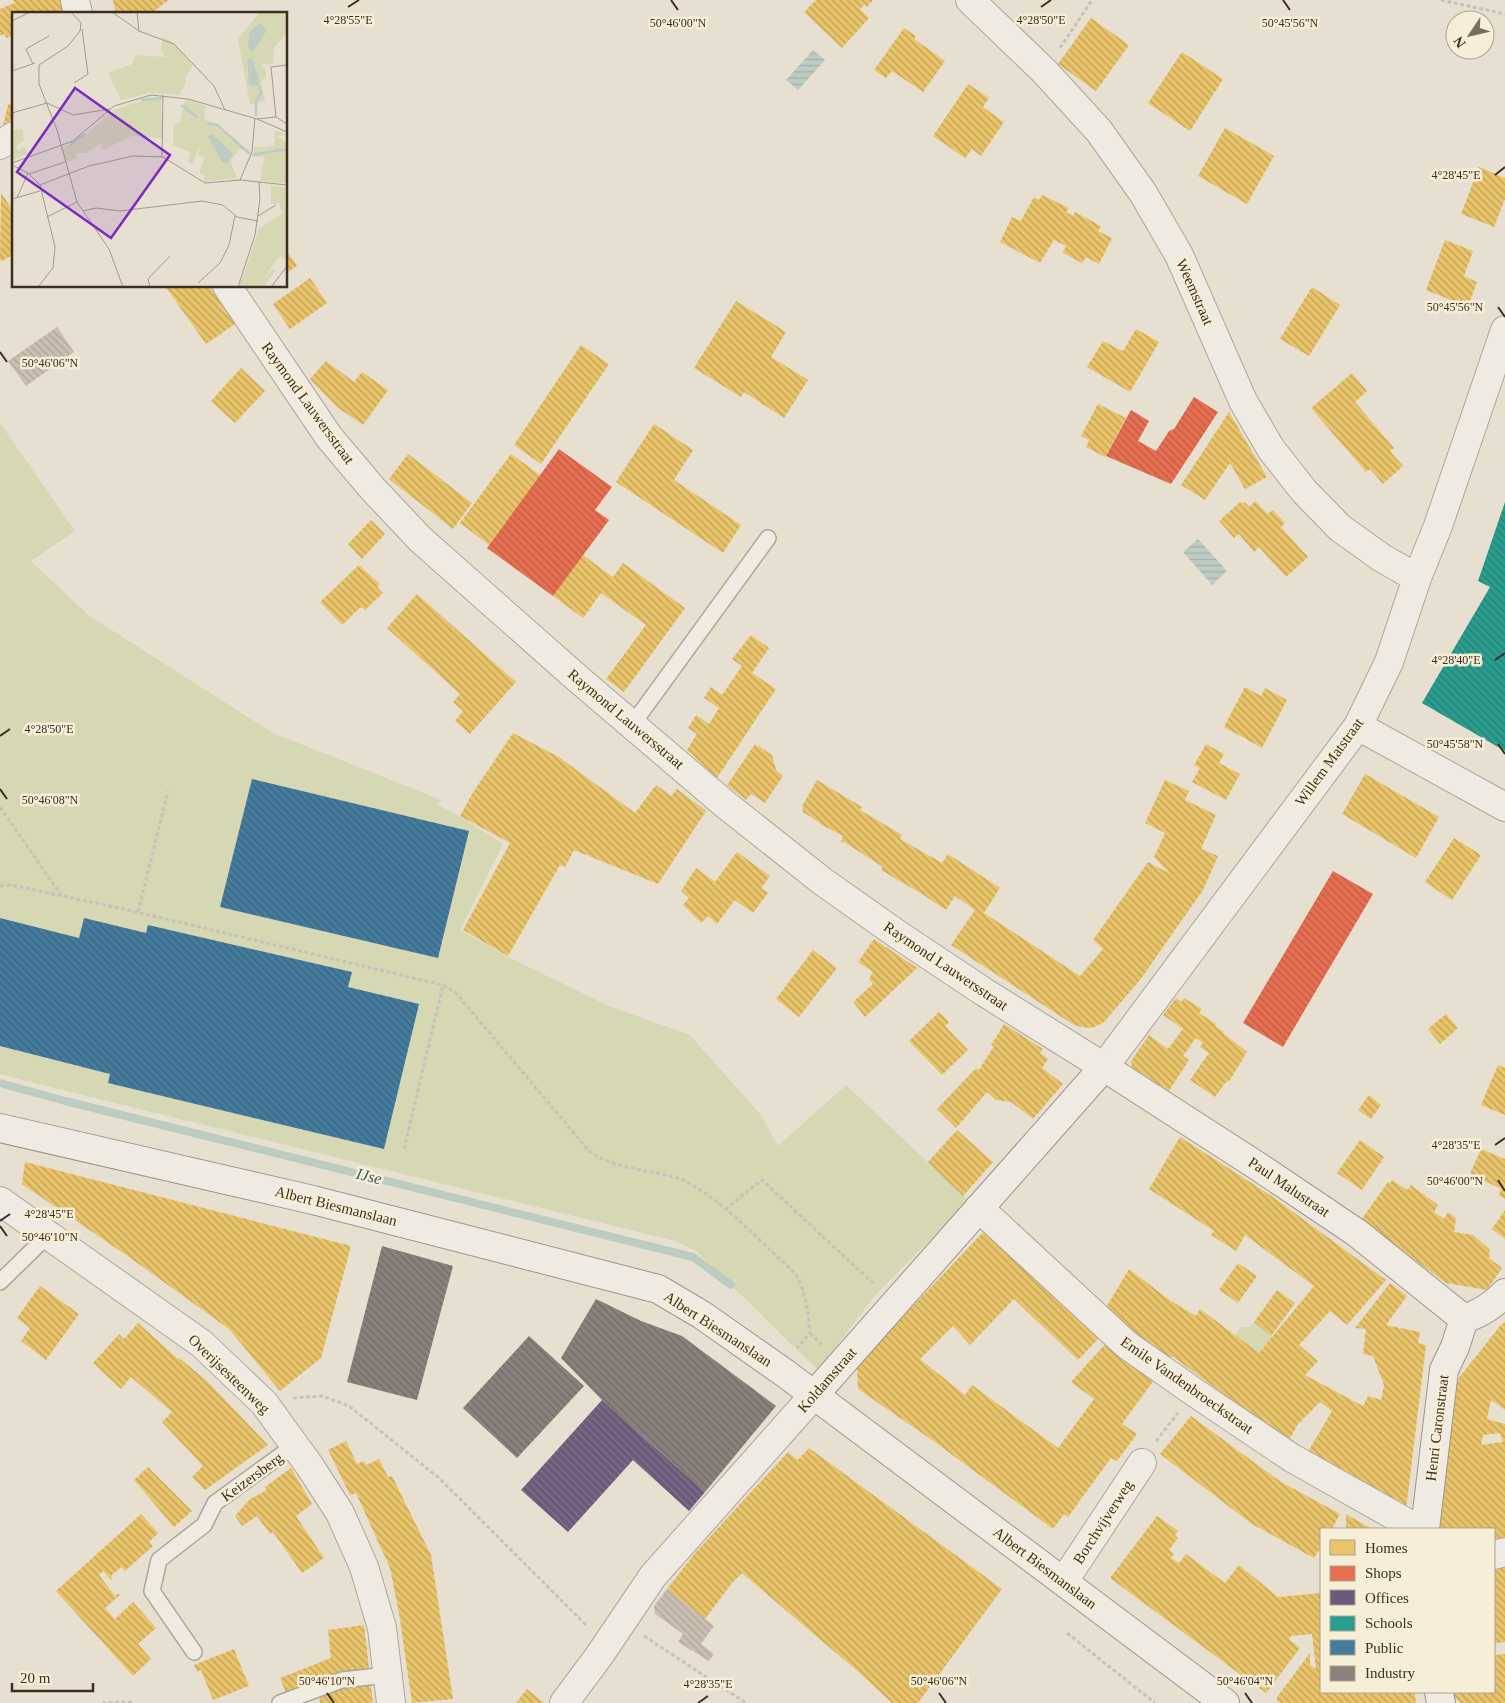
<svg xmlns="http://www.w3.org/2000/svg" width="1505" height="1703" viewBox="0 0 1505 1703" font-family="'Times New Roman',serif">
<style>
.green{fill:#d6d7b3}
.water{fill:url(#water-rules)}
.homes{fill:url(#homes-back-hatch);fill-rule:evenodd}
.shops{fill:url(#shops-back-hatch)}
.offices{fill:url(#offices-back-hatch)}
.schools{fill:url(#schools-back-hatch)}
.public{fill:url(#public-back-hatch)}
.industry{fill:url(#industry-back-hatch)}
.lines{fill:none;stroke-linecap:round;stroke-linejoin:round}
.stream{stroke:#bcccc2;stroke-width:8}
.building{fill:url(#building-back-hatch)}
.lane-casing{stroke:#ada599;stroke-width:18}
.street-casing{stroke:#ada599;stroke-width:30}
.secondary-casing{stroke:#9c958a;stroke-width:30}
.path{stroke:#c8c2b9;stroke-width:3;stroke-dasharray:4 2.5;stroke-linecap:butt}
.lane{stroke:#efebe3;stroke-width:15}
.street{stroke:#efebe3;stroke-width:28}
.secondary{stroke:#efebe3;stroke-width:28}
.ticks{fill:none;stroke:#3d2e20;stroke-width:2}
.labels{text-anchor:middle;dominant-baseline:central;stroke-width:5;stroke-linejoin:round;paint-order:stroke}
.street-label{font-size:15px;fill:#3d2e20;stroke:#f7eed8}
.water-label{font-size:16px;font-style:italic;fill:#2f5d5a;stroke:#f7eed8}
.inset-river{fill:none;stroke:#bcccc2;stroke-width:2.5}
.inset-road{fill:none;stroke:#a3998a;stroke-width:1}
.view{fill:#7b2cbf;fill-opacity:0.15;stroke:#7b2cbf;stroke-width:2.5}
.inset-edge{fill:none;stroke:#3d2e20;stroke-width:2.5}
.ticks-label{font-size:12px;text-anchor:middle;fill:#3d2e20;stroke:#f7eed8;stroke-width:5;stroke-linejoin:round;paint-order:stroke}
</style>
<defs>
<pattern id="water-rules" width="6" height="5" patternUnits="userSpaceOnUse" patternTransform="scale(1.25)"><rect width="6" height="5" fill="#bcccc2"/><path d="M0 2.5h6" fill="none" stroke="#a2b0a6"/></pattern>
<pattern id="homes-back-hatch" width="6" height="6" patternUnits="userSpaceOnUse" patternTransform="scale(1.25)"><rect width="6" height="6" fill="#e9c46a"/><path d="M-1 5l2 2M0 0l6 6M5-1l2 2" fill="none" stroke="#bea057"/></pattern>
<pattern id="shops-back-hatch" width="6" height="6" patternUnits="userSpaceOnUse" patternTransform="scale(1.25)"><rect width="6" height="6" fill="#e76f51"/><path d="M-1 5l2 2M0 0l6 6M5-1l2 2" fill="none" stroke="#bc5c43"/></pattern>
<pattern id="offices-back-hatch" width="6" height="6" patternUnits="userSpaceOnUse" patternTransform="scale(1.25)"><rect width="6" height="6" fill="#6d597a"/><path d="M-1 5l2 2M0 0l6 6M5-1l2 2" fill="none" stroke="#83738a"/></pattern>
<pattern id="schools-back-hatch" width="6" height="6" patternUnits="userSpaceOnUse" patternTransform="scale(1.25)"><rect width="6" height="6" fill="#2a9d8f"/><path d="M-1 5l2 2M0 0l6 6M5-1l2 2" fill="none" stroke="#258074"/></pattern>
<pattern id="public-back-hatch" width="6" height="6" patternUnits="userSpaceOnUse" patternTransform="scale(1.25)"><rect width="6" height="6" fill="#457b9d"/><path d="M-1 5l2 2M0 0l6 6M5-1l2 2" fill="none" stroke="#3b6580"/></pattern>
<pattern id="industry-back-hatch" width="6" height="6" patternUnits="userSpaceOnUse" patternTransform="scale(1.25)"><rect width="6" height="6" fill="#8a817c"/><path d="M-1 5l2 2M0 0l6 6M5-1l2 2" fill="none" stroke="#726a65"/></pattern>
<pattern id="building-back-hatch" width="6" height="6" patternUnits="userSpaceOnUse" patternTransform="scale(1.25)"><rect width="6" height="6" fill="#cbbfb2"/><path d="M-1 5l2 2M0 0l6 6M5-1l2 2" fill="none" stroke="#afa499"/></pattern>
</defs>
<rect width="100%" height="100%" fill="#e7e0d1"/>
<path class="green" d="M0,423L75,531L31,561L88,615L273,733L441,800L438,805L466,820L503,844L460,930L508,957L609,1006L690,1035L761,1115L778,1146L846,1085L969,1201L877,1293L818,1370L696,1251L675,1241L22,1080L0,1074Z
M1254,1322L1273,1337L1259,1353L1235,1335L1241,1327H1249Z"/>
<path class="water" d="M813,50L825,60L798,90L786,80Z
M1198,539L1227,571L1212,585L1183,552Z"/>
<path class="homes" d="M13,0H64L67,14H14V35L6,38L5,34L0,36V9L14,3Z
M113,0H169L150,14H116Z
M816,0H873L867,7L864,5L860,9L869,18L842,48L804,12Z
M1091,18L1129,45L1096,91L1058,64Z
M904,28L916,36L914,39L945,61L923,92L892,71L886,78L874,70Z
M1182,52L1223,79L1190,131L1148,103Z
M968,84L989,98L983,107L1004,122L981,156L972,149L965,158L933,136Z
M14,101V118L3,125L8,105Z
M1225,128L1274,156L1247,204L1198,176Z
M1479,167L1505,178V199L1494,227L1461,214Z
M1,193L14,212V254L2,261L0,260Z
M1042,195L1069,208L1066,212L1073,216L1075,212L1101,226L1098,231L1112,238L1099,264L1086,257L1082,263L1063,253L1066,246L1054,240L1040,263L1000,242L1012,217L1021,221L1034,197L1039,200Z
M1445,240L1473,251L1464,276L1477,282L1468,307L1426,290Z
M286,249L297,266L286,273Z
M310,278L327,303L290,329L273,304Z
M165,286H209L235,324L206,344Z
M1312,287L1340,305L1309,356L1280,339Z
M736,301L786,332L771,357L808,380L784,418L744,392L741,397L694,368Z
M1136,329L1159,342L1130,392L1087,367L1103,341L1123,351Z
M581,345L609,364L541,464L514,445Z
M326,361L354,382L362,372L388,390L363,425L337,407L310,379Z
M241,368L265,391L235,423L211,401Z
M1352,373L1367,391L1355,402L1394,448L1390,451L1403,466L1383,484L1370,469L1366,472L1311,408Z
M1098,404L1126,418L1105,457L1086,447L1089,440L1081,436Z
M1229,412L1267,477L1245,489L1230,463L1205,500L1181,485Z
M654,424L693,450L674,480L741,525L723,553L616,482Z
M408,454L472,503L453,529L389,479Z
M511,454L540,475L489,545L460,523Z
M1255,501L1268,514L1273,510L1285,523L1281,527L1308,557L1286,577L1259,547L1254,552L1239,534L1234,538L1219,521L1240,502L1246,503L1249,507Z
M371,520L385,534L362,559L348,544Z
M583,555L613,577L623,563L685,608L624,692L606,679L646,625L601,593L583,618L553,596Z
M359,565L380,584L377,587L383,593L365,610L361,607L342,625L320,602Z
M417,594L516,682L470,734L455,721L463,711L453,702L460,694L387,628Z
M751,635L769,648L752,673L776,689L717,778L687,750L697,734L688,728L696,715L709,724L719,708L704,698L711,687L722,695L742,666L732,659Z
M1245,687L1261,696L1265,688L1287,700L1262,748L1224,727Z
M513,733L559,757L635,813L656,785L671,796L677,789L706,811L658,884L574,850L565,867L560,865L508,956L463,930L510,843L460,816L472,794Z
M755,744L772,755L776,770L783,776L765,803L751,794L746,800L727,785Z
M1206,744L1224,754L1219,763L1240,774L1226,800L1192,782L1200,768L1194,765Z
M1365,774L1439,817L1416,858L1342,814Z
M817,780L862,807L860,810L902,835L900,839L942,863L948,854L1000,888L984,913L1080,976L1103,949L1093,940L1148,862L1169,873L1154,857L1165,833L1145,823L1165,780L1189,791L1185,800L1216,815L1201,849L1218,856L1203,890L1140,980L1103,1023L1092,1028L1081,1027L1074,1025L951,945L975,910L955,896L946,910L922,894L881,870L883,867L844,842H841L843,836L820,824V823L803,812L802,806Z
M1454,838L1481,855L1452,900L1425,882Z
M737,852L770,876L761,888L768,893L753,913L735,900L717,924L708,916L701,923L683,905L689,898L681,891L696,868L715,882Z
M874,939L917,968L865,1017L853,1002L873,984L869,979L873,972L858,962Z
M813,950L837,968L799,1017L776,999Z
M1176,998L1181,1002L1184,998L1202,1009L1199,1013L1216,1024L1215,1026L1224,1032L1223,1033L1247,1052L1230,1080L1225,1083L1215,1097L1190,1080L1209,1053L1200,1047L1203,1043L1196,1038L1183,1056L1189,1060L1169,1091L1132,1067L1131,1061L1149,1035L1168,1049L1183,1029L1163,1015Z
M939,1012L949,1022L945,1026L968,1050L942,1075L909,1041Z
M1446,1014L1458,1028L1440,1044L1428,1029Z
M1004,1024L1043,1049L1040,1053L1048,1059L1042,1068L1063,1084L1033,1119L1011,1102L996,1100L987,1092L956,1128L937,1109L976,1068L979,1070L994,1046L991,1045Z
M1498,1065L1505,1068V1115L1481,1105Z
M1369,1095L1381,1105L1371,1119L1358,1110Z
M957,1130L993,1162L963,1196L928,1162Z
M1180,1137L1270,1195L1386,1280L1347,1325L1330,1311L1299,1345L1318,1361L1305,1375L1363,1406L1368,1396L1381,1400L1384,1385L1373,1356L1363,1354L1366,1329L1355,1328L1390,1283L1407,1296L1386,1325L1420,1332L1418,1343L1426,1345L1406,1510L1306,1455L1332,1411L1320,1402L1298,1424L1288,1442L1224,1397L1225,1395L1172,1356L1170,1360L1104,1311L1129,1269L1171,1301L1196,1316L1200,1309L1259,1353L1314,1286L1245,1235L1236,1251L1211,1235L1214,1231L1149,1189Z
M1360,1140L1384,1157L1362,1190L1337,1173Z
M1481,1149L1505,1159V1199L1499,1195L1501,1189L1470,1174Z
M25,1162L351,1246L321,1358L280,1391L229,1329L129,1257L22,1184Z
M1392,1180L1407,1190L1411,1185L1438,1205L1434,1212L1444,1219L1448,1212L1456,1218L1454,1232L1473,1235L1490,1250L1489,1258L1502,1268L1487,1290L1446,1283L1361,1220L1388,1182L1390,1183Z
M1505,1210V1239L1492,1229Z
M989,1226L1102,1335L1078,1360L1014,1299L970,1345L953,1326L920,1359L965,1395L972,1385L1058,1448L1094,1399L1071,1382L1107,1342L1156,1377L1122,1424L1137,1434L1117,1461L1111,1458L1068,1517L1064,1514L1053,1529L932,1440L858,1389L857,1365Z
M1238,1263L1257,1276L1238,1303L1219,1290Z
M40,1286L79,1314L46,1360L21,1341L30,1328L17,1318Z
M1277,1290L1295,1303L1271,1336L1254,1322Z
M1505,1322V1410L1491,1400L1487,1419L1505,1424V1548L1494,1551V1529H1437L1446,1440L1458,1379L1500,1326ZM1500,1433L1503,1442L1481,1445L1483,1435Z
M138,1323L178,1359L179,1358L207,1381L268,1445L205,1490L192,1477L203,1466L162,1422L172,1412L131,1377L121,1389L93,1363L119,1334L124,1339Z
M1191,1416L1281,1482L1340,1514L1332,1529H1321V1547L1314,1558L1252,1524L1160,1454Z
M346,1441L357,1464L364,1461L366,1465L379,1459L388,1477L392,1476L431,1555L453,1699L412,1703L399,1613L390,1568L356,1493L350,1495L328,1450Z
M809,1448L1002,1589L918,1703H892L862,1675L742,1573L732,1583L705,1619L667,1589L696,1552L788,1452L798,1460Z
M148,1467L192,1511L174,1527L134,1480Z
M291,1468L312,1504L296,1516L324,1558L302,1573L273,1532L270,1534L257,1516L242,1526L235,1516L250,1499L267,1490L265,1487Z
M141,1514L158,1533L149,1542L153,1546L125,1571L121,1567L111,1576L112,1578L111,1580L103,1571L99,1575L115,1596L119,1593L120,1595L105,1608L115,1619L133,1602L156,1628L138,1644L151,1659L133,1676L56,1591Z
M1346,1514L1372,1529H1346Z
M1157,1516L1178,1531L1175,1535L1178,1538L1169,1550L1174,1554L1171,1558L1179,1563L1186,1554L1225,1583L1239,1565L1278,1597L1321,1593V1692H1415L1416,1703H1281L1277,1701V1697L1310,1653V1665L1316,1669L1312,1634L1291,1636L1289,1639L1300,1648L1266,1693L1254,1684L1253,1680L1250,1677L1245,1678L1110,1578Z
M1505,1565V1642L1497,1643L1494,1647V1568Z
M364,1625L369,1668L334,1675L286,1693L280,1678L331,1658L328,1630Z
M234,1649L249,1686L213,1700L201,1670L197,1672L194,1665Z
M1505,1654V1703H1461L1454,1697L1453,1692H1494V1655Z
M366,1683L371,1687L373,1703H320L319,1694L332,1689Z
M527,1689L544,1703H516Z"/>
<path class="shops" d="M1194,397L1218,412L1171,484L1106,456L1131,410L1149,421L1138,441L1156,451L1169,431L1174,429Z
M559,449L612,487L595,510L609,520L553,596L487,548Z
M1333,871L1373,894L1283,1047L1243,1023Z"/>
<path class="offices" d="M602,1400L705,1492L689,1511L633,1460L568,1532L521,1490Z"/>
<path class="schools" d="M1505,502V751L1422,703L1490,587L1478,581Z"/>
<path class="public" d="M252,779L469,831L438,958L220,907Z
M0,918L79,938L84,918L146,933L148,925L352,972L348,987L419,1004L384,1149L108,1083L110,1074L0,1046Z"/>
<path class="industry" d="M382,1246L453,1266L417,1400L347,1382Z
M596,1299L641,1321L682,1336L776,1406L705,1492L602,1400L561,1358Z
M529,1336L584,1386L517,1458L463,1408Z"/>
<g class="lines">
<path class="stream" d="M0,1083L65,1101L693,1257L731,1285"/>
</g>
<path class="building" d="M57,327L74,352L26,386L8,361Z
M667,1589L714,1626L701,1644L714,1654L709,1661L678,1642L683,1634L655,1614L654,1606Z"/>
<g class="lines">
<g class="lane-casing">
<path id="lane" d="M632,725L768,538
M0,1282L48,1235
M194,1652L152,1591L159,1560L204,1525L215,1503L295,1445
M280,1703L342,1680L387,1675"/>
</g>
<g class="street-casing">
<path id="street" d="M75,0L78,14
M970,0L1045,72L1099,131L1143,193L1179,255L1243,401L1271,449L1304,491L1340,528L1382,558L1417,578
M0,145L14,136
M227,286L329,437L372,488L420,539L577,678L726,805L822,881L897,934L984,992L1104,1067L1358,726L1389,662L1417,578L1438,526L1505,330
M1358,726L1505,807
M0,1201L202,1344L264,1403L309,1465L340,1513L364,1567L382,1628L391,1703
M979,1208L1127,1345L1194,1392L1292,1458L1418,1529
M1494,1555L1505,1552
M1064,1581L1142,1463
M564,1703L599,1656L653,1576L814,1395"/>
</g>
<g class="secondary-casing">
<path id="secondary" d="M0,1128L313,1200L658,1289L702,1315L786,1374L1225,1703
M1464,1319C1481,1313 1492,1306 1505,1293
M814,1395L1104,1067L1259,1167L1357,1233L1464,1319
M1425,1529L1444,1370L1455,1347L1464,1319
M1439,1692L1441,1703"/>
</g>
<path class="path" d="M1441,0L1505,14
M1060,48L1092,0
M0,807L61,895
M0,886L11,885L124,909L443,985L455,992L589,1151C609,1166 637,1169 661,1174C668,1176 676,1177 683,1180C723,1200 760,1242 794,1272C806,1290 808,1312 810,1333L797,1348
M138,912L168,791
M404,1149L443,985
M725,1209L762,1180L875,1285
M810,1333L822,1345
M293,1398L322,1396L349,1406L439,1478L586,1625
M1156,1441L1178,1413
M1067,1633L1155,1703
M644,1636L746,1703
M102,1703L127,1702L133,1703"/>
<use href="#lane" class="lane"/>
<use href="#street" class="street"/>
<use href="#secondary" class="secondary"/>
</g>
<path class="ticks" d="M671,0L678,10M1283,0L1290,10M348,7L359,0M1041,7L1051,0M1495,175L1505,167M1498,307L1505,317M0,352L7,362M1495,660L1505,653M0,736L10,729M1498,744L1505,754M0,789L7,799M1495,1145L1505,1138M1498,1180L1505,1191M0,1221L10,1214M0,1226L7,1236M327,1693L334,1703M939,1693L946,1703M1245,1693L1252,1703M698,1703L708,1696"/>
<g class="labels">
<g class="street-label">
<text transform="translate(1195 292) rotate(66)">Weemstraat</text>
<text transform="translate(308 403) rotate(54)">Raymond Lauwersstraat</text>
<text transform="translate(626 719) rotate(40)">Raymond Lauwersstraat</text>
<text transform="translate(1329 762) rotate(-54)">Willem Matstraat</text>
<text transform="translate(946 966) rotate(34)">Raymond Lauwersstraat</text>
<text transform="translate(1289 1187) rotate(34)">Paul Malustraat</text>
<text transform="translate(336 1206) rotate(14)">Albert Biesmanslaan</text>
<text transform="translate(718 1329) rotate(33)">Albert Biesmanslaan</text>
<text transform="translate(229 1374) rotate(44)">Overijsesteenweg</text>
<text transform="translate(827 1380) rotate(-49)">Koldamstraat</text>
<text transform="translate(1187 1385) rotate(35)">Emile Vandenbroeckstraat</text>
<text transform="translate(1437 1428) rotate(-83)">Henri Caronstraat</text>
<text transform="translate(252 1477) rotate(-36)">Keizersberg</text>
<text transform="translate(1103 1522) rotate(-57)">Borchvijverweg</text>
<text transform="translate(1045 1568) rotate(37)">Albert Biesmanslaan</text>
</g>
<g class="water-label">
<text transform="translate(369 1176) rotate(14)">IJse</text>
</g>
</g>
<g transform="translate(12 12)">
<rect width="275" height="275" fill="#e7e0d1"/>
<path d="M149,87L150,126L120,124L91,138L88,132L74,141H64L65,147L54,150L50,135L63,132L102,98L126,90ZM161,114L174,124L191,128L180,152L176,149L178,140L161,133ZM263,118L275,122L265,124L273,130L275,127V136L262,137ZM253,143L270,147L269,171L248,169ZM264,224L275,228V248L268,244L265,248L255,242ZM261,256L264,258L251,275H226L232,262L250,270Z" fill="#d6d7b3"/>
<path d="M248,0H275V21L262,36L261,51L249,53L254,60V67H249L253,89L238,92L226,27ZM240,46L247,67L245,74L236,66L235,48ZM151,25L163,32L181,53L174,64L173,73L167,83L138,81L109,88L96,61L120,52L123,43L153,45L149,37ZM173,87L194,94L192,106L238,140L227,137L219,150L225,166L191,170L193,164L188,162V157L193,146L186,143L191,128L174,124L161,114L168,110ZM198,122L219,146L210,150ZM262,134V137L275,136V171H269L270,147L240,144L243,135ZM259,174L273,175L275,228L264,224L255,242L264,248L250,270L232,262L247,217L270,201L267,191L259,193Z" fill="#d6d7b3" fill-rule="evenodd"/>
<path d="M11,117L12,128L4,134L6,139L13,135L16,142L0,148V119Z" fill="#d6d7b3"/>
<path d="M248,11L255,18L240,41L236,34L237,21ZM240,46L247,67V74L237,73L235,48ZM200,122L221,142L216,151L210,150L196,124Z" fill="#bcccc2"/>
<path class="inset-river" d="M129,88L150,86M169,93L185,105M244,104V90L249,81L247,74M195,111L205,113L238,142M58,133L73,122M241,143L275,137"/>
<path class="inset-road" d="M59,0L69,11L68,19L56,34L27,53V72L45,118L65,190L97,237L111,275M100,0L127,19L162,32L202,74L213,98M125,0L127,19M0,9L18,0M21,52L14,37L37,24M0,59L23,51M62,71L76,62L70,17M0,101L35,91L61,103L98,97M264,105L259,55L275,53M245,107L264,105L275,112M150,145L151,83M0,151L61,129L102,94L139,83L176,87L245,107L275,120M0,153L16,161L28,173L43,235L41,256L26,275M17,162L53,150M228,168L240,140L243,106M28,173L77,154L121,144L151,145L193,171L228,168L275,173M5,186L16,161M0,187L28,179M71,199L84,196L108,199L190,189L211,193L225,205L246,209M246,204L264,193M35,205L65,190M186,271L208,251L217,233L223,204M138,275L136,267L158,244M226,275L243,223L248,187L247,170M259,275L275,254"/>
<path class="view" d="M63,76L158,143L99,226L5,160Z"/>
<rect width="275" height="275" class="inset-edge"/>
</g>
<g class="ticks-label">
<text x="1041" y="24">4°28'50"E</text>
<text x="348" y="24">4°28'55"E</text>
<text x="678" y="27">50°46'00"N</text>
<text x="1290" y="27">50°45'56"N</text>
<text x="1456" y="179">4°28'45"E</text>
<text x="1455" y="311">50°45'56"N</text>
<text x="50" y="367">50°46'06"N</text>
<text x="1456" y="664">4°28'40"E</text>
<text x="49" y="733">4°28'50"E</text>
<text x="1455" y="748">50°45'58"N</text>
<text x="50" y="804">50°46'08"N</text>
<text x="1456" y="1149">4°28'35"E</text>
<text x="1455" y="1185">50°46'00"N</text>
<text x="49" y="1218">4°28'45"E</text>
<text x="50" y="1241">50°46'10"N</text>
<text x="327" y="1685">50°46'10"N</text>
<text x="939" y="1685">50°46'06"N</text>
<text x="1245" y="1685">50°46'04"N</text>
<text x="708" y="1688">4°28'35"E</text>
</g>
<rect x="1320" y="1528" width="175" height="165" fill="#f7eed8" stroke="#ada18e"/>
<rect x="1330" y="1540" width="25" height="15" fill="#e9c46a" stroke="#ada18e"/>
<text x="1365" y="1553" font-size="15" fill="#3d2e20">Homes</text>
<rect x="1330" y="1566" width="25" height="15" fill="#e76f51" stroke="#ada18e"/>
<text x="1365" y="1578" font-size="15" fill="#3d2e20">Shops</text>
<rect x="1330" y="1590" width="25" height="15" fill="#6d597a" stroke="#ada18e"/>
<text x="1365" y="1603" font-size="15" fill="#3d2e20">Offices</text>
<rect x="1330" y="1616" width="25" height="15" fill="#2a9d8f" stroke="#ada18e"/>
<text x="1365" y="1628" font-size="15" fill="#3d2e20">Schools</text>
<rect x="1330" y="1640" width="25" height="15" fill="#457b9d" stroke="#ada18e"/>
<text x="1365" y="1653" font-size="15" fill="#3d2e20">Public</text>
<rect x="1330" y="1666" width="25" height="15" fill="#8a817c" stroke="#ada18e"/>
<text x="1365" y="1678" font-size="15" fill="#3d2e20">Industry</text>
<g transform="translate(1470 35) rotate(235)"><circle r="24" fill="#f7eed8" stroke="#ada18e"/>
<path d="M0-4L9 19L0 12L-9 19Z" fill="#786c5e"/>
<text y="-8" font-size="14" font-weight="bold" text-anchor="middle" fill="#3d2e20">N</text>
</g>
<path d="M12 1683v8h81v-8" fill="none" stroke="#3d2e20" stroke-width="2.5"/>
<text x="20" y="1683" font-size="15" fill="#3d2e20" stroke="#f7eed8" stroke-width="4" paint-order="stroke">20 m</text>
</svg>
